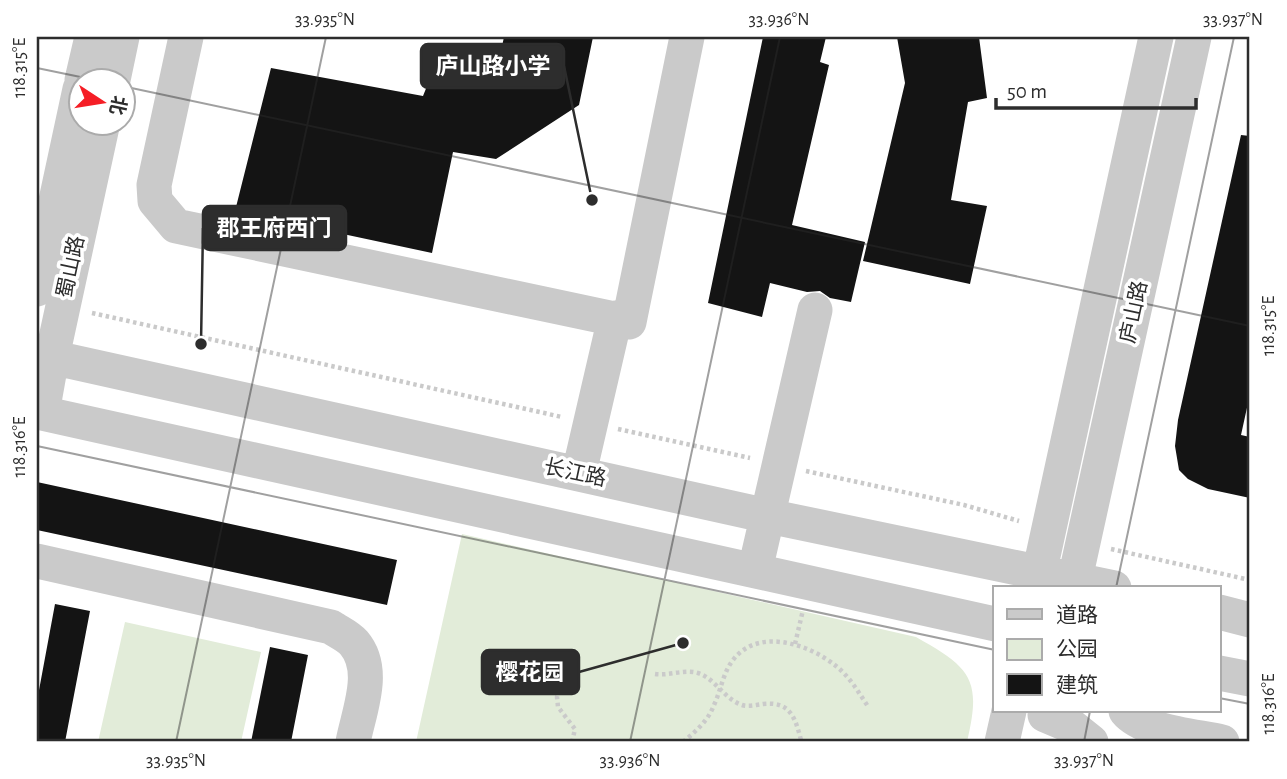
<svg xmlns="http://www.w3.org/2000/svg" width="1287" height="779" viewBox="0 0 1287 779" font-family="'Alegreya Sans','Noto Sans SC',sans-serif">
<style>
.green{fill:#e2ecd9}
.building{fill:#141414}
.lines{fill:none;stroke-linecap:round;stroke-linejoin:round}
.path{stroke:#cacaca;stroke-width:4.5;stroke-dasharray:3.5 3.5;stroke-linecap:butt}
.minor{stroke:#cacaca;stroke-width:35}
.ticks{fill:none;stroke:#2d2d2d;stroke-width:2;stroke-opacity:0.45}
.labels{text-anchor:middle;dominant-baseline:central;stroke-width:7;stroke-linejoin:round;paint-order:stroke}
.street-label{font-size:21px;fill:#2d2d2d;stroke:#fff}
.leader{fill:none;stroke:#2d2d2d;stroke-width:2.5}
.callout-dot{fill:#2d2d2d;stroke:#fff;stroke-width:2.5}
.callout{fill:#2d2d2d;stroke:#2d2d2d;stroke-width:2.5}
.callout-label{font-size:23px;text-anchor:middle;font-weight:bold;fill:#fff}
.neatline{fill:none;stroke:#2d2d2d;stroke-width:2.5}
.ticks-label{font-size:18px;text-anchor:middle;fill:#2d2d2d}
</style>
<rect width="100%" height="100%" fill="#fff"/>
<path class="green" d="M462,534L916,637C971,668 982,679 967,742H416Z
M125,622L261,652L241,742H98Z"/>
<path class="building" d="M504,37H593L579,105L496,159L453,152L432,253L235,211L271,68L423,96L435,66L473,75L501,51Z
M763,37H826L820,62L829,65L792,225L865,242L851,302L830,298L820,291L807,292L770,283L762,317L708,303Z
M897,37H979L987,98L968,102L951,200L987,206L970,284L863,261L905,83Z
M1241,135L1250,136V394L1241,435L1250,437V498L1208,489L1188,479L1179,470L1175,446L1178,420Z
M37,482L397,560L387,605L37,530Z
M55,604L90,611L65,742H37V701Z
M270,647L308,655L291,742H251Z"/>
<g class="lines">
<path class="path" d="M92,313L562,417
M618,429L750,458
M806,471L964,505L1019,521
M1111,549L1250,580
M795,644L803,610
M567,655L557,697L558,707L575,729L572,742
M655,674C669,676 684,669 698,673C716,679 724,699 742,705C748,707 756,705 763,704C790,701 795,717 801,740
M683,742C695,732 708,721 714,705C721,690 723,673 733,660C758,627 809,644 836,666C850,677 859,693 869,708"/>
<path class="minor" d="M186,37L154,185L155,201L176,226L629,322L687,37
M82,80L92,37
M113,80L122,37
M37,289L80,89
M37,354L768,516L1114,588
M37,412L995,624
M42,413L52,357L103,122
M579,473L615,318
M37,561L331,627C338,632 348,636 354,643C377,670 359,711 353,742
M755,570L815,310
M1036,588L1156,37
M1073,588L1194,37
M1219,612L1250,620
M1219,673L1250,679
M1126,711C1143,732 1196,736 1222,742
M1045,715L1071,726L1091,742
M1002,742L1009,711"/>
</g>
<path class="ticks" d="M37,68L95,80M122,86L1250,326M37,446L995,650M1116,588L1234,37M1219,698L1250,704M176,742L326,37M630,742L780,37M1084,742L1090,711"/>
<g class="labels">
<g class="street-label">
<text transform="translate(71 267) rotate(-78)">蜀山路</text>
<text transform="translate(1134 312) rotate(-78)">庐山路</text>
<text transform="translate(575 473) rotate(12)">长江路</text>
</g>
</g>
<path class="leader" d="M592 200L564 66M201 344L203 228M683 643L579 672"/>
<g class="callout-dot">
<circle cx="592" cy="200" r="7"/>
<circle cx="201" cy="344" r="7"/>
<circle cx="683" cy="643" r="7"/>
</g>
<g class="callout">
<rect x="421" y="44" width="143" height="44" rx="7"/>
<rect x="203" y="206" width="143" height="44" rx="7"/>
<rect x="482" y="650" width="97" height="44" rx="7"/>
</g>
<g class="callout-label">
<text x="493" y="74">庐山路小学</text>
<text x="274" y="236">郡王府西门</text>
<text x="530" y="680">樱花园</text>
</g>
<rect width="1287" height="779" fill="none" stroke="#ffffff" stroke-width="77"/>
<rect x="993" y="586" width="228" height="126" fill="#ffffff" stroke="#ababab" stroke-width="2"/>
<rect x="1007" y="609" width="35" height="10" fill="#cacaca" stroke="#ababab" stroke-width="2"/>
<text x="1056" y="622" font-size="21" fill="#2d2d2d">道路</text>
<rect x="1007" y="639" width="35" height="21" fill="#e2ecd9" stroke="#ababab" stroke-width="2"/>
<text x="1056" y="656" font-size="21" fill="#2d2d2d">公园</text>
<rect x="1007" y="674" width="35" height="21" fill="#141414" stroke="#ababab" stroke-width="2"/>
<text x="1056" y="692" font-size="21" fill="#2d2d2d">建筑</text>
<g transform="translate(102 102) rotate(102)"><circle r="33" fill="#ffffff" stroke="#ababab" stroke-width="2"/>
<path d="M0-5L12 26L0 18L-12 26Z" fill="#f51e26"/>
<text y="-10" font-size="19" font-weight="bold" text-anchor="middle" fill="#2d2d2d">北</text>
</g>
<path d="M996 98v10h200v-10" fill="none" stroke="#2d2d2d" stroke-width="3.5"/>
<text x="1007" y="98" font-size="21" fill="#2d2d2d" stroke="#ffffff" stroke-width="5" paint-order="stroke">50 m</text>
<rect x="38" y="38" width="1210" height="702" class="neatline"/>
<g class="ticks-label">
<text x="325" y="25">33.935°N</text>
<text x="779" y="25">33.936°N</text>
<text x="1233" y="25">33.937°N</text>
<text transform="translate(19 68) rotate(-90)" y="6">118.315°E</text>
<text transform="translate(1268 326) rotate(-90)" y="6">118.315°E</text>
<text transform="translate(19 447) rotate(-90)" y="6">118.316°E</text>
<text transform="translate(1268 704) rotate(-90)" y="6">118.316°E</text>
<text x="176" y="766">33.935°N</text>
<text x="630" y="766">33.936°N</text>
<text x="1084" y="766">33.937°N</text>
</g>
</svg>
